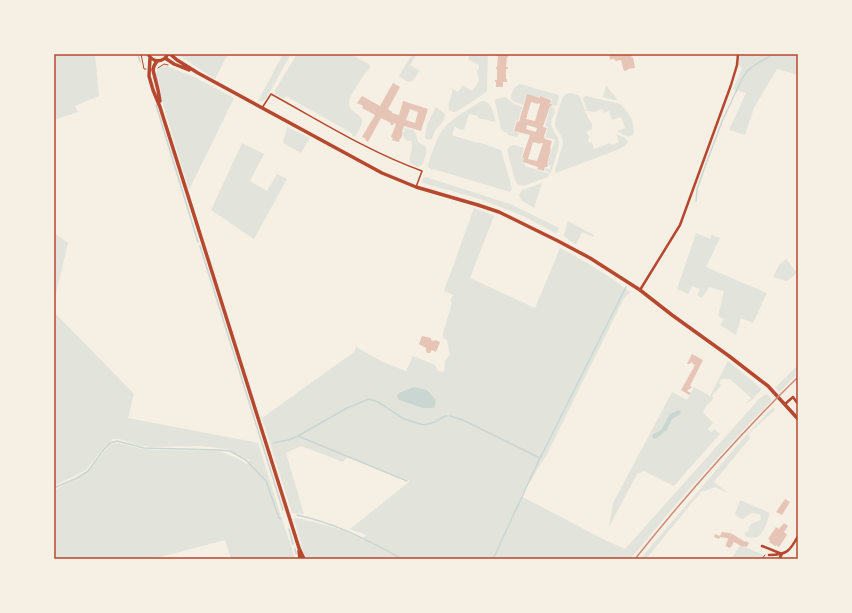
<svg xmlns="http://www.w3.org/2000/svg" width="852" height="613" viewBox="0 0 852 613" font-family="Figtree,sans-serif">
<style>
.green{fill:#e2e4dc}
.water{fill:#c9d6d2}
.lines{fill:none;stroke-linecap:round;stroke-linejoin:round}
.stream{stroke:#c9d6d2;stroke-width:1.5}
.building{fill:#e6c5b7;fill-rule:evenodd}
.path{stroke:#b5482f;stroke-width:1}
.service{stroke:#b5482f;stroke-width:1.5}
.minor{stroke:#b5482f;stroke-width:2.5}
.secondary{stroke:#b5482f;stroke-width:3.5}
.rail{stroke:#cf8b77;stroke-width:1.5}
.neatline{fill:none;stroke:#b5482f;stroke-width:1.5}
</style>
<rect width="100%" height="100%" fill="#f6efe4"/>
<path class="green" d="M54,54H95L99,96L75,106L78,112L54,120Z
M178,54H228L215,79L183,58Z
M283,54H291L266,99L262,101H258Z
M297,54H351L370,65V68C364,75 349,95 349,103C349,114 364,113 362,123C361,127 357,133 355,137L352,136L353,134L286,96L284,99L275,94V90Z
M412,54H417L410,65L420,71C411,82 412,86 399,76Z
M470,54H488L487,91L481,96L456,112H453L449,110C447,102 453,97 452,90L453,89L458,92L463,85L470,90H473L479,81L477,70L479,69V65L468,59Z
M740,54H798V75L777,69L754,108L745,135L729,130L746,93L733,89L742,68L738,64Z
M166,66L194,77L234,98L189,190L159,91L161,90L156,76V72L159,68Z
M520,84L558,95L559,96L557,105L554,106L552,105V104H551L552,99L540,96L539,98L527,94L523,105L514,102L511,98C511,92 515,86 520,84Z
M606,85C609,91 615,94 617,100H613L603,97Z
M570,93L578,95L580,97L588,118L592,124V129L586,132L590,138L588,139L589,143L592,142L594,149L610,143L612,145L619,142L616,134L625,138L628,142L625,146L617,150L556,173L555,170L563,144C563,134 557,133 555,126C554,122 561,102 563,97L566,94Z
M586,96L620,104C629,112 636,123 633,135C627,138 622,134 617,131L625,128L621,117L612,120L609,111L604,113L602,109L594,112L587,111L583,98L584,97Z
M506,97L514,104L522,107L518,121L516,120L513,131L519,133L517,137L508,135V133L504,132L501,129L495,101L496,99Z
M482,101C492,101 493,114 496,122L478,118V116L469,114L464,130L458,129L455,126L452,135L477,143L478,142L501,150L511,185L512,189L510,192L433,169L432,170L428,167V165C431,155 437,137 443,129C451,119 470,108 482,101Z
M436,107L445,114C444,123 441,123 436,129C434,132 433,136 432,139C429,140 427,140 425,138C425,126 431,117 436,107Z
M550,107L554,108L555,111C553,116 550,122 552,127C554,135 560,136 559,145L551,173L545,171L546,168L550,169L551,166L547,164L555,140L545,137L548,127L545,126Z
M287,127L310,138L301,153L283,143Z
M405,128L413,130L416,134L418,142C419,143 424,145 424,145C429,150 424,161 421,166L418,167C401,161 416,153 411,141L406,140L403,136Z
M242,143L264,154L250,181L267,191L277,174L287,179L254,239L211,210Z
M514,145L524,148L521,158L524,159L523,163L525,164V166L550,174L548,177L523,186L517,184L515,180L507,150L510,146Z
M426,177L510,204L559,228L558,231L555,233L525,217L483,200L423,183L422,180L423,178Z
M542,183L534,208L521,200L519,195L522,190Z
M474,208L494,216L470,278L535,308L560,248C585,261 608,275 630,292L624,298L547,454L521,496L601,538L625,549L760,398L767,394L772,400C723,451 675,503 631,559H309L308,557H305L294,519C299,517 303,520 309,521C328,525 345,531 363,539L366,535L350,529L410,481L347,457L343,462L301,446L286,453L304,514L292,513L262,418L354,352L356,347L383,362L406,371L413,356L435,365L438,371L444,372L445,361L450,354L447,340L443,338V333L452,303L450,301L453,295L444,291Z
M568,221L594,235L593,237L582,232L576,245L565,237L564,235Z
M54,233L68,243L54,302Z
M696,233L710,239L712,235L720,238L706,267L767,293L753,323L741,318L736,335L720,325L724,319L718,316L724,291L715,289L709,287L702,298L697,295L700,289L692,286L688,294L677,289Z
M786,259L797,273L787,281L773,277L780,264Z
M54,312L134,394L128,418L258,443C270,480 281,518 294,555L295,559H231L225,540L153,559H54V490L77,479L87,472L110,444L119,443L142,449L156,450L219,451L237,458L247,464L250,460L227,449L201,446L150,447L137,445L119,439H113L105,446L86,470L54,486Z
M728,361L762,389L752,400L747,403H746L751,398L730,379H721L719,383L721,385L715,393L714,392L712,396L714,398L707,405L703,412L713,423L708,429L711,432L714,429L720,434L674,486L644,471L637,474L609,527L613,503L672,392L687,400L694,387L710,396Z
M798,365V373L780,392L775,388Z
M773,407L775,410L748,434L750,438L714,482L728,493L715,487L701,492L646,559H640L747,434Z
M740,500L770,513C767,521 764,539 752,538C750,538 748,537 746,536L744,533L749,531V527L751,524L761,520L760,514L752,513L743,519L740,518L735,514Z
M740,545L774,559H731Z"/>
<path class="water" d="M414,387L427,390L435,399L436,402L434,408H423L399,400L397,396L399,393Z
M679,410L681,412L679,415L672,419L667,430C662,433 660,436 655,439L653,438L652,435L661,430L670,414Z"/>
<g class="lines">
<path class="stream" d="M138,54L140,62
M156,105L198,242
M696,201L697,189L706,164L723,119L743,77C750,65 762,62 773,54
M200,246L283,510
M450,416L463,420L540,458
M298,436L407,481
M273,443L288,440L298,436L347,408L369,399L378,402L404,419L424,425L435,422L445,416H447
M54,488L77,478L88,471L104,449L110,443L117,441L144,448L219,450L230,451L246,460L266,481L279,518L281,519
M297,515C335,523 368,540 402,559
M289,529L293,544
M295,549L296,554
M493,559L540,458L626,287"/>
</g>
<path class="building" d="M496,54H508V57H507L506,67H508V69H506V79H507V82H503V87H496V82H495V80H497V69H496V67H497L498,56H496Z
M609,54H631L632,58L633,57L635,68L628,69V70L624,71L621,60L616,61V60L615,61L614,59L615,58L610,60Z
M393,83L400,87L388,109L392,112V113L399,115L403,101L428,109L421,131L404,126L402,132H403L401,139L400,138L399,142L392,140L393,138L391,137L396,124L394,123L393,125H390L391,123L381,118L368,142L365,140L366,139L362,137L375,115L362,108L363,106L357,103L362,96L380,106ZM410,109L418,112L415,123L406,120Z
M527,94L540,98V96L551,100L550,104H552L551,107L550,106L543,127L547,128L544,136L545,139L552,141L550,148L551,149L547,164L548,165L547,167H545L544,171L537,169L538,167L523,162L524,158H522L530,135L514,131L517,121L519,122ZM531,102L538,104V103L540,104L535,121L526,119ZM527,125L537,128L536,132L526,129ZM533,142L540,144V143H543L537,161L528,159Z
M422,336L431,338V340L434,341L435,340L440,342L436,352L432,350L430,353H427L426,350V348L419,344Z
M692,354L703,360L690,386L692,387L690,389H689L687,391L691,393L689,395L681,390L695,365L691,362L690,364H687Z
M785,499L790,502L782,515L776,512Z
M784,523L788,526L784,532L787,535L779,547L776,545L775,546L769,542L770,540L768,539L776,527L779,529Z
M722,532L730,533L734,535L745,542L746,541L749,543L747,547L743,546V547L734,542L731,547L729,548L726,546V544L728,539L727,538L720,537L719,539L714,537L715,534L720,536Z"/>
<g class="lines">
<path class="path" d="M141,54L144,69H146
M158,68L164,64L168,65
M762,559L765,555"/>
<path class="service" d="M262,108L271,94C320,121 369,152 422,171L416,187"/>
<path class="minor" d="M640,290L680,225L731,85L737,65L738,54
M785,404L793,397L798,404
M762,546L782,554L779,559
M769,555C787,555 790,551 798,536"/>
<path class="secondary" d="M148,54C153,63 163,63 168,54
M170,54L177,60L198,73L382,173L416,187L478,205L499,212L558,241L590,258L640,290L672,315L729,356L768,386L798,419
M150,58L149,76L153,90L160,107L299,548L304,559
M165,58L174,64L189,70
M157,61L154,66L153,70L158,90L160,101
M299,551L300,559"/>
<path class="rail" d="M635,559C686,495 740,434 798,377"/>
</g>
<rect width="852" height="613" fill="none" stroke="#f6efe4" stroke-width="110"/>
<rect x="55" y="55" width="742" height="503" class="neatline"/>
</svg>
